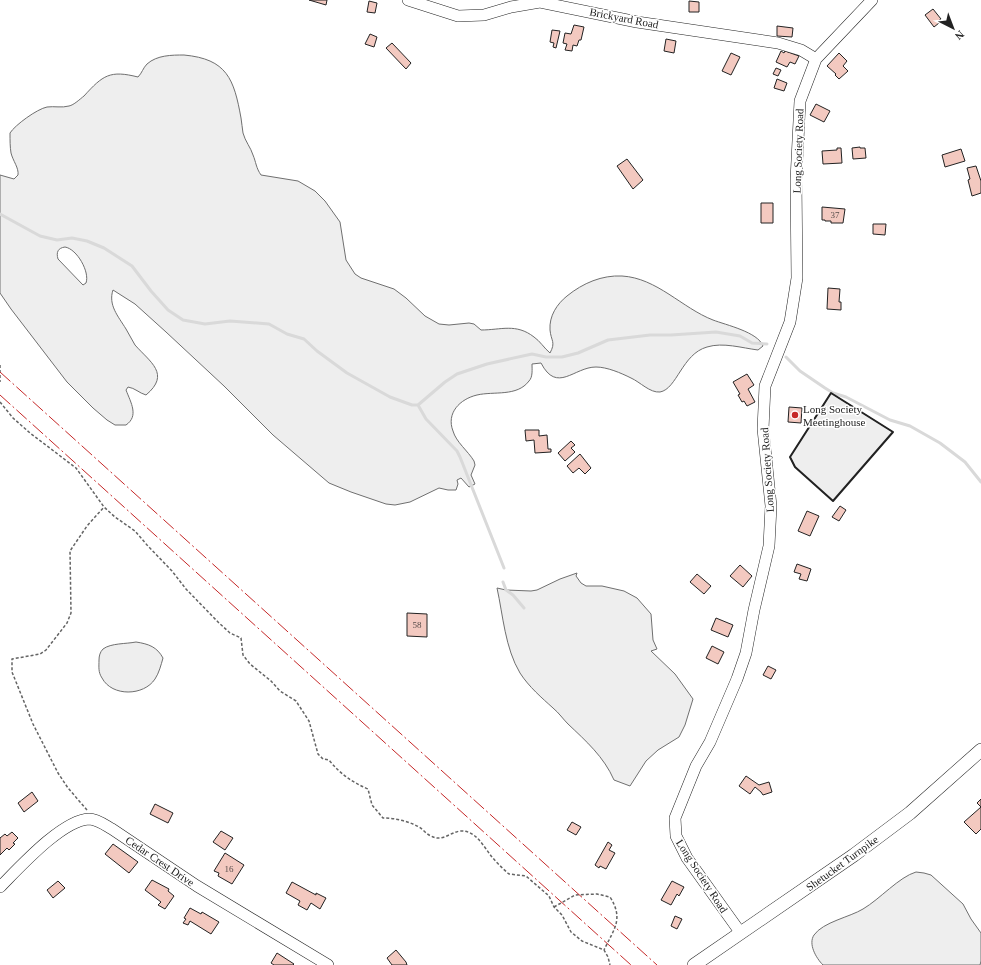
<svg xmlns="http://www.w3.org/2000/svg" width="981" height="965" viewBox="0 0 981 965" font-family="'Times New Roman',serif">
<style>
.green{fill:#eee;stroke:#6f6f6f;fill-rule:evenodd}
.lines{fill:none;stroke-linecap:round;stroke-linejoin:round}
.stream{stroke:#d9d9d9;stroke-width:3}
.building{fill:#f3c9c0;stroke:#222}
.minor-casing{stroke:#222;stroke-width:12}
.major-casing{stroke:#222;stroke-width:14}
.path{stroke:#646464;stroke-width:1.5;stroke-dasharray:3 2;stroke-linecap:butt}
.minor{stroke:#fff;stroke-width:11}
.major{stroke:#fff;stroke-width:13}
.wall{stroke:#222;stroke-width:2}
.power{stroke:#c62828;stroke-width:1;stroke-dasharray:14 3 2 3;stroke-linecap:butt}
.poi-dot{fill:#c62828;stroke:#fff;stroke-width:1.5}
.labels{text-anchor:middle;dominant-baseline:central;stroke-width:3;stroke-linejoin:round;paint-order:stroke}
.number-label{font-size:9px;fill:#564c4a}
.street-label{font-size:11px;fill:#222;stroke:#fff}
.poi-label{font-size:11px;fill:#222;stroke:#fff;text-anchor:start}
</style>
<rect width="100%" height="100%" fill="#fff"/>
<path class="green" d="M184,55C227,59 234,79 241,118C242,123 242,128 243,133C245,141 251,148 253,155C256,162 256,168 261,175L298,181L315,191L325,201L340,222L346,260L355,274L361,278L394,289L406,298L425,316L439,324L449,325L469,323L474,324L481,330C501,330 516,323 534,337C540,341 544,348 550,353C556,342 551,341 550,330C549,316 557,304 567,296C583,283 602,275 622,276C657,278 682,308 713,320C726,325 758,332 763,346L758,350C742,348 723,342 707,347C682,354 677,389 660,392C650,393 640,382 631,378C621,373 607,367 596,367C574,367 557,394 541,363L532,364C532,369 533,377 529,381C517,397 494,391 477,395C460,399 446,413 453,431C456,442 468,451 474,461L475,465L471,475L475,484L469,487L461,478L457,480L458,484L456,490H448L439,488L410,502L395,505L386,504L351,492L329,483L273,435L224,386L166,332L135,304L113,290C108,305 118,316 126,329C129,334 132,340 135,345C150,362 171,374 146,395C139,393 135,388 128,387L126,390C131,403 139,416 126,425H115L107,420L93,408L67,382L11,309L0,293V175L14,179L18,175C19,168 13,161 11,153C10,147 10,140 10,133C15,125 37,109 47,107C54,106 62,108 69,106C74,105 80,99 84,96C103,75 110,70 138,77C142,73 143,68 147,64C157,55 172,55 184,55ZM65,247C77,249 90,272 86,283L83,285L58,259C56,252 58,248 65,247Z
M831,393L893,432L833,501L795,467L790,457Z
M577,573L576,576L581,583L586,586H602L624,591L637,598L651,614L653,640L657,649L651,651L675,674L693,699L685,725L679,737L658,750L646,761L630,786L614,780C604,757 586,741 568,724C563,719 559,713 553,708C542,698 529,687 520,673C505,648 503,615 497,588L506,590L531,591L537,590L560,579Z
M136,642C149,644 157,647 163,658C161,665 159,673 155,679C144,696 112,697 102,678C98,672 99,667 99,660C99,656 100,652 103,649C111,643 126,644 136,642Z
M916,872L924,873L931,875L963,904L971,919L981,933V961L980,965H823C816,958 808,944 814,935C823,922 850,917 863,909C880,899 899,877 916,872Z"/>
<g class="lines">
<path class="stream" d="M0,214L40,236L57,240L72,238L87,241L104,248L132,266L151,291L168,310L183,320L205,324L230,321L269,324L287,334L304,339L317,351L347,373L390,397L412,405H418L445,382L457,374L487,364L532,354L546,357H562L578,353L608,340L650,335H671L716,332L740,336L752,343L767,344
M786,357L800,371L825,388L833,393L846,397L890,420L910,426L940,443L965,462L981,482
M418,405L426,419L457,451L460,457L504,568
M503,582L506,590L513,595L524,608"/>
</g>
<path class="building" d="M309,0H327L326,5Z
M369,1L377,3L375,13L367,12Z
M689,1L699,2V12H689Z
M933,9L941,19L938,21L939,23L934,27L925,15Z
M574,25L584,27L581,40H579L577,46L573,45L572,51L565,50L567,44L563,43L565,33L571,34Z
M777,26L793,28L792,37L777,36Z
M552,30L560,31L556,48L553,47L554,43L550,42Z
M370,34L377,37L374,47L365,44Z
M666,39L676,41L674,53L664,51Z
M392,43L411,63L406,69L386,48Z
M781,51L784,53L785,51L799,56L795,64L790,62L787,67L776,62Z
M731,53L740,57L731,75L722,71Z
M839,53L847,61L843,66L848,71L839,79L835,75L836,74L827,66Z
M776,68L781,70L778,76L773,74Z
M777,79L787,83L784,91L774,88Z
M816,104L830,111L824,122L810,115Z
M860,147V148H865L866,158L853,159L852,148Z
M837,148H841L842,163L823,164L822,151L837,150Z
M961,149L965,161L945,167L942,155Z
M627,159L643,180L633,189L617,166Z
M976,166L981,181V193L972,196L968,180L970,179L967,168Z
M761,203H773V223H761Z
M822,207L845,209L843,223H831V221H825V220H822Z
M873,224H886L885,235L873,234Z
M828,288L840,289L839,302H841V310L827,309Z
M747,374L754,385L748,389L755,402L747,406L744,401L742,402L738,395L740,394L733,382Z
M789,407L802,408L801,423L788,422Z
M525,430H539V436L547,435L548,449H551V452L535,453L534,440L526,441Z
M571,441L575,445L571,448L575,452L565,461L558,453Z
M580,454L591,468L585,474L579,468L573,473L567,466Z
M840,506L846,510L839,521L832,517Z
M807,511L819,516L810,536L798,531Z
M797,564L811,569L807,581L799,579L801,574L794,572Z
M740,565L752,576L743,587L730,576Z
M697,574L711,586L704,594L690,582Z
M407,613L427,614V637L407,636Z
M716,618L733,625L728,637L711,630Z
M712,646L724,652L718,664L706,658Z
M768,666L776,670L771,679L763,675Z
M746,776L759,785L769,782L772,792L763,795L761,792L755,787L750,794L739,786Z
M32,792L38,801L24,812L18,803Z
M981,799V829L976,834L964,822L981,807L977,803Z
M155,804L173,813L168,823L150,814Z
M572,822L581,827L576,835L567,830Z
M221,831L233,838L225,850L213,842Z
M12,832L18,838L13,843L15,844L9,850L7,848L0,855V838L5,834L7,836Z
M608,842L612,845L609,850L615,853L606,869L600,866L599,868L595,865Z
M113,844L138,862L129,873L105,854Z
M225,853L244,865L232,884L218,876L219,873L214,871Z
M152,880L169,889L168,891L174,896L165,909L158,905L161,902L145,890Z
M58,881L65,888L53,898L47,890Z
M672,881L684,887L679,896L677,894L671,905L661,900Z
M292,882L316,895V893L326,898L320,909L311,903L307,910L298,905L300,901L286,893Z
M190,908L201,914L202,912L219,922L211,934L190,921L188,925L183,923L186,919L184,918Z
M675,916L682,919L677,929L671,926Z
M396,950L406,962L407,965H392L387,958Z
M277,953L294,964L293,965H274L271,963Z"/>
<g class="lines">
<g class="minor-casing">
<path id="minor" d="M408,0L458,16L484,15L511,7L540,2L637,22L778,43L801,50L816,59
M0,887C19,868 62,820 89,819C97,819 105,825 112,829L197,886L328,965
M740,932L687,858L676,836L675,818L696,766L710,742L737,679L746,653L754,610L769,546L771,506L763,429L765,386L790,322L797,278L796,180L800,101L816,59L872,0"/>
</g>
<g class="major-casing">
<path id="major" d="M694,965L854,855L910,813L981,750"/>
</g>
<path class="path" d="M0,365V382
M0,402L13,418L30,433L76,468L104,507L115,517L135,531L147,545L172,571L186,589L219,623L230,633L241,638L243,655L250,664L271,681L280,691L296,701L309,721L318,754L323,759L329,760C340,774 352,782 368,789L372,805L383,818C395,818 408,821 419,827C423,829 426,834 431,836C442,842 449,833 460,831C476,830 483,846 492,857C497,863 503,869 509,874L526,876L549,896L554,907L562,915L571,932L582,941L604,950L608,957L610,965
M87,810L68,788L58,773L33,724L12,672V659L40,654L46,650L67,623L71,613L70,551L87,526L104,507
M554,907L575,895L597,894L610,897C624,919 614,929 604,950"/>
<use href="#minor" class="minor"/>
<use href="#major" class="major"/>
<path class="wall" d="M831,393L893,432L833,501L795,467L790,457Z"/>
<path class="power" d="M0,372L657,965
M0,395L631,965"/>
</g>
<circle class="poi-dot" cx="795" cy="415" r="4"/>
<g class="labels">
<g class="number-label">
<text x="835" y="215">37</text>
<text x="417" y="625">58</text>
<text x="229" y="869">16</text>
</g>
<g class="street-label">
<text transform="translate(624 18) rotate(11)">Brickyard Road</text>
<text transform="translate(798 151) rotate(-88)">Long Society Road</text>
<text transform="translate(767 470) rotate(-94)">Long Society Road</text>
<text transform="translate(160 861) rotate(34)">Cedar Crest Drive</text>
<text transform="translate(842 863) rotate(-36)">Shetucket Turnpike</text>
<text transform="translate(702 876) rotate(57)">Long Society Road</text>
</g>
<g class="poi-label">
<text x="803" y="409">Long Society<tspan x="803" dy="13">Meetinghouse</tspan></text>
</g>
</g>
<g transform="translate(953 28) rotate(138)" stroke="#ffffff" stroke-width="3" paint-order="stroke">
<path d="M0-3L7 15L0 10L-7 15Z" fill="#222222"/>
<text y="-6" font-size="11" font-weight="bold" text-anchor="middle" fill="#222222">N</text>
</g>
</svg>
